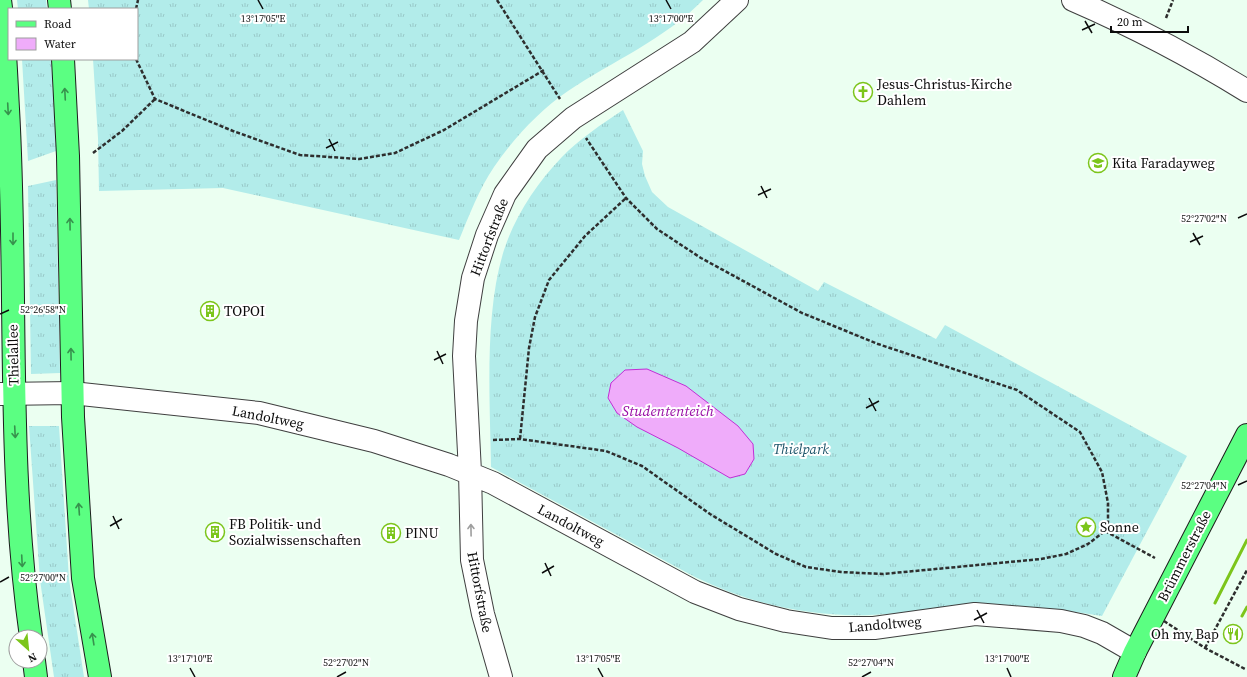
<svg xmlns="http://www.w3.org/2000/svg" width="1247" height="677" viewBox="0 0 1247 677" font-family="'Source Serif 4',serif">
<style>
.grass{fill:url(#grass-tufts)}
.water{fill:#efacfa;stroke:#c22ed6}
.lines{fill:none;stroke-linecap:round;stroke-linejoin:round}
.minor-casing{stroke:#3f3f3f;stroke-width:24}
.major-casing{stroke:#1d1d1d;stroke-width:24}
.path{stroke:#2e2e2e;stroke-width:2.5;stroke-dasharray:4 2;stroke-linecap:butt}
.minor{stroke:#fff;stroke-width:22}
.major{stroke:#5bff82;stroke-width:22}
.rail{stroke:#7cc51b;stroke-width:3}
.path-bridge{stroke:#2e2e2e;stroke-width:2.5;stroke-dasharray:4 2;stroke-linecap:butt}
.oneway{stroke:#37924d}
.oneway2{stroke:#9e9e9e}
.ticks{fill:none;stroke:#0c0c0c;stroke-width:1.5}
.labels{text-anchor:middle;dominant-baseline:central;stroke-width:4;stroke-linejoin:round;paint-order:stroke}
.poi-label{font-size:14px;fill:#0c0c0c;stroke:#fff;text-anchor:start}
.street-label{font-size:14px;fill:#0c0c0c;stroke:#fff}
.park-label{font-size:14px;font-style:italic;fill:#195268;stroke:#fff}
.water-label{font-size:15px;font-style:italic;fill:#990ea6;stroke:#fff}
.ticks-label{font-size:10px;text-anchor:middle;fill:#0c0c0c;stroke:#fff;stroke-width:4;stroke-linejoin:round;paint-order:stroke}
</style>
<defs>
<pattern id="grass-tufts" width="24" height="20" patternUnits="userSpaceOnUse"><rect width="24" height="20" fill="#b2ecea"/><path d="M3 7l-1-3M5 7V3M7 7l1-3M15 17l-1-3M17 17v-4M19 17l1-3" fill="none" stroke="#98c9c8"/></pattern>
</defs>
<rect width="100%" height="100%" fill="#ebfff1"/>
<path class="grass" d="M17,0H46L47,9H18Z
M88,0H703C665,39 613,61 568,91C540,110 513,139 494,167C479,189 469,216 459,240L223,188L99,191L98,138L93,59H137V9H89Z
M22,59H51L56,151L28,161Z
M623,110L643,151L642,164L645,176L652,192L668,207L818,291L824,282L936,339L945,325L1187,456L1102,616C1060,609 1016,604 973,606C939,607 905,614 870,615C808,617 751,604 695,577L491,467C490,401 484,313 504,250C515,216 537,183 561,158C579,139 602,124 623,110Z
M56,180L60,373L31,374L28,186Z
M29,426H59L69,579L84,677H54L40,580Z"/>
<path class="water" d="M647,369L686,386L738,426L753,444L754,459L745,474L730,478L678,448L637,427L617,413L608,398L611,383L625,370Z"/>
<g class="lines">
<g class="minor-casing">
<path id="minor" d="M1073,0C1133,26 1192,57 1247,91
M0,394L72,393L259,413L374,441L449,465L493,483L695,592L739,609L786,621L832,628H874L975,614L1061,621L1084,626L1102,633L1135,652
M501,677L483,614L472,560L470,472L464,356L466,321L473,278L487,235L505,194L537,149L573,118L692,42L737,0"/>
</g>
<g class="major-casing">
<path id="major" d="M0,0C5,36 6,73 8,109C18,285 6,462 31,637
M59,0L60,9
M63,59L68,156L73,417L83,578L100,677
M34,661L36,677
M1124,677L1135,652L1247,435"/>
</g>
<path class="path" d="M497,0L560,99
M136,9L138,0
M1166,18L1173,0
M136,59L155,99L233,131L300,155L359,159L395,153L444,130L544,70
M93,153L122,131L155,99
M520,439L529,348L535,317L549,280L585,236L626,198
M493,440L520,439L606,451L642,466L710,514L776,554L806,567L841,572L883,574L1041,559L1066,554L1088,544L1105,531L1108,522V503L1102,472L1080,432L1017,390L878,344L802,313L701,258L657,229L626,198L586,138
M1105,531L1155,558
M1205,648L1247,570"/>
<use href="#minor" class="minor"/>
<use href="#major" class="major"/>
<path class="rail" d="M1215,603L1247,540
M1242,616L1247,607"/>
<path class="path-bridge" d="M1164,621L1205,648L1245,669"/>
</g>
<defs><path id="oneway-shaft" d="M-6 0H5M1.5-3L5.5 0L1.5 3" fill="none" stroke-width="1.6" stroke-linecap="round" stroke-linejoin="round"/></defs>
<g class="oneway">
<use href="#oneway-shaft" transform="translate(65 94) rotate(-93)"/>
<use href="#oneway-shaft" transform="translate(8 109) rotate(87)"/>
<use href="#oneway-shaft" transform="translate(70 224) rotate(-91)"/>
<use href="#oneway-shaft" transform="translate(13 239) rotate(90)"/>
<use href="#oneway-shaft" transform="translate(71 354) rotate(-91)"/>
<use href="#oneway-shaft" transform="translate(15 432) rotate(87)"/>
<use href="#oneway-shaft" transform="translate(79 509) rotate(-94)"/>
<use href="#oneway-shaft" transform="translate(22 561) rotate(87)"/>
<use href="#oneway-shaft" transform="translate(93 639) rotate(-99)"/>
</g>
<use class="oneway2" href="#oneway-shaft" transform="translate(471 530) rotate(-91)"/>
<path class="ticks" d="M258,0L263,9M666,0L671,9M1085,21L1092,33M1082,30L1095,24M329,139L335,151M326,148L338,142M761,186L767,198M758,195L771,189M1238,218L1247,214M1193,233L1200,245M1190,242L1203,236M0,314L9,310M437,351L443,364M434,360L446,354M869,398L876,411M866,408L879,401M1238,485L1247,481M113,516L119,529M110,526L122,519M545,563L551,576M542,573L554,566M0,582L9,577M977,610L984,623M974,620L987,613M190,668L195,677M598,668L603,677M1007,668L1011,677M337,677L346,672M862,677L871,672"/>
<defs>
<g id="church-ring" transform="scale(1)"><circle r="9.5" fill="#fff" stroke="#7cc51b" stroke-width="1.5"/><path d="M-1.2-6h2.4v3.5h3.3v2.4h-3.3V6h-2.4V-.1h-3.3v-2.4h3.3Z" fill="#7cc51b"/></g>
<g id="school-ring" transform="scale(1)"><circle r="9.5" fill="#fff" stroke="#7cc51b" stroke-width="1.5"/><path d="M0-5L7-2L0 1L-7-2ZM-4 1L0 2.5L4 1V4Q0 6-4 4Z" fill="#7cc51b"/></g>
<g id="building-ring" transform="scale(1)"><circle r="9.5" fill="#fff" stroke="#7cc51b" stroke-width="1.5"/><path d="M-4-6H4V6H1V3H-1V6H-4ZM-2.5-4.3h1.7v1.8h-1.7ZM.8-4.3h1.7v1.8H.8ZM-2.5-1h1.7V.8h-1.7ZM.8-1h1.7V.8H.8Z" fill="#7cc51b"/></g>
<g id="sight-ring" transform="scale(1)"><circle r="9.5" fill="#fff" stroke="#7cc51b" stroke-width="1.5"/><path d="M0-6L1.8-2.2L6-1.7L2.9 1.2L3.7 5.4L0 3.3L-3.7 5.4L-2.9 1.2L-6-1.7L-1.8-2.2Z" fill="#7cc51b"/></g>
<g id="restaurant-ring" transform="scale(1)"><circle r="9.5" fill="#fff" stroke="#7cc51b" stroke-width="1.5"/><path d="M-5-6h1v4h1v-4h1v4h1v-4h1v5L-1.5 .5V6h-2V.5L-5-1ZM5-6V6H3V1.5H1.5Q1.5-4 5-6Z" fill="#7cc51b"/></g>
</defs>
<g fill-rule="evenodd">
<use href="#church-ring" x="863" y="92"/>
<use href="#school-ring" x="1098" y="163"/>
<use href="#building-ring" x="210" y="311"/>
<use href="#sight-ring" x="1086" y="527"/>
<use href="#building-ring" x="215" y="532"/>
<use href="#building-ring" x="391" y="533"/>
<use href="#restaurant-ring" x="1233" y="634"/>
</g>
<g class="labels">
<g class="poi-label">
<text x="877" y="84">Jesus-Christus-Kirche<tspan x="877" dy="16">Dahlem</tspan></text>
<text x="1112" y="163">Kita Faradayweg</text>
<text x="224" y="311">TOPOI</text>
<text x="229" y="524">FB Politik- und<tspan x="229" dy="16">Sozialwissenschaften</tspan></text>
<text x="1100" y="527">Sonne</text>
<text x="405" y="533">PINU</text>
<text x="1219" y="634" text-anchor="end">Oh my Bap</text>
</g>
<g class="street-label">
<text transform="translate(489 237) rotate(-69)">Hittorfstraße</text>
<text transform="translate(13 355) rotate(-91)">Thielallee</text>
<text transform="translate(268 417) rotate(11)">Landoltweg</text>
<text transform="translate(571 525) rotate(28)">Landoltweg</text>
<text transform="translate(1184 556) rotate(-63)">Brümmerstraße</text>
<text transform="translate(480 592) rotate(79)">Hittorfstraße</text>
<text transform="translate(885 624) rotate(-5)">Landoltweg</text>
</g>
<g class="park-label">
<text x="801" y="449">Thielpark</text>
</g>
<g class="water-label">
<text x="668" y="410">Studententeich</text>
</g>
</g>
<g class="ticks-label">
<text x="263" y="22">13°17'05"E</text>
<text x="671" y="22">13°17'00"E</text>
<text x="1204" y="222">52°27'02"N</text>
<text x="43" y="313">52°26'58"N</text>
<text x="1204" y="489">52°27'04"N</text>
<text x="43" y="581">52°27'00"N</text>
<text x="190" y="662">13°17'10"E</text>
<text x="598" y="662">13°17'05"E</text>
<text x="1007" y="662">13°17'00"E</text>
<text x="346" y="666">52°27'02"N</text>
<text x="871" y="666">52°27'04"N</text>
</g>
<rect x="8" y="8" width="130" height="52" fill="#ffffff" stroke="#9e9e9e"/>
<rect x="16" y="21" width="20" height="6" fill="#5bff82" stroke="#9e9e9e"/>
<text x="44" y="28" font-size="12" fill="#0c0c0c">Road</text>
<rect x="16" y="38" width="20" height="12" fill="#efacfa" stroke="#9e9e9e"/>
<text x="44" y="48" font-size="12" fill="#0c0c0c">Water</text>
<g transform="translate(28 649) rotate(153)"><circle r="19" fill="#ffffff" stroke="#9e9e9e"/>
<path d="M0-3L7 15L0 10L-7 15Z" fill="#7cc51b"/>
<text y="-6" font-size="11" font-weight="bold" text-anchor="middle" fill="#0c0c0c">N</text>
</g>
<path d="M1111 26v6h77v-6" fill="none" stroke="#0c0c0c" stroke-width="2"/>
<text x="1117" y="26" font-size="12" fill="#0c0c0c" stroke="#ffffff" stroke-width="3" paint-order="stroke">20 m</text>
</svg>
